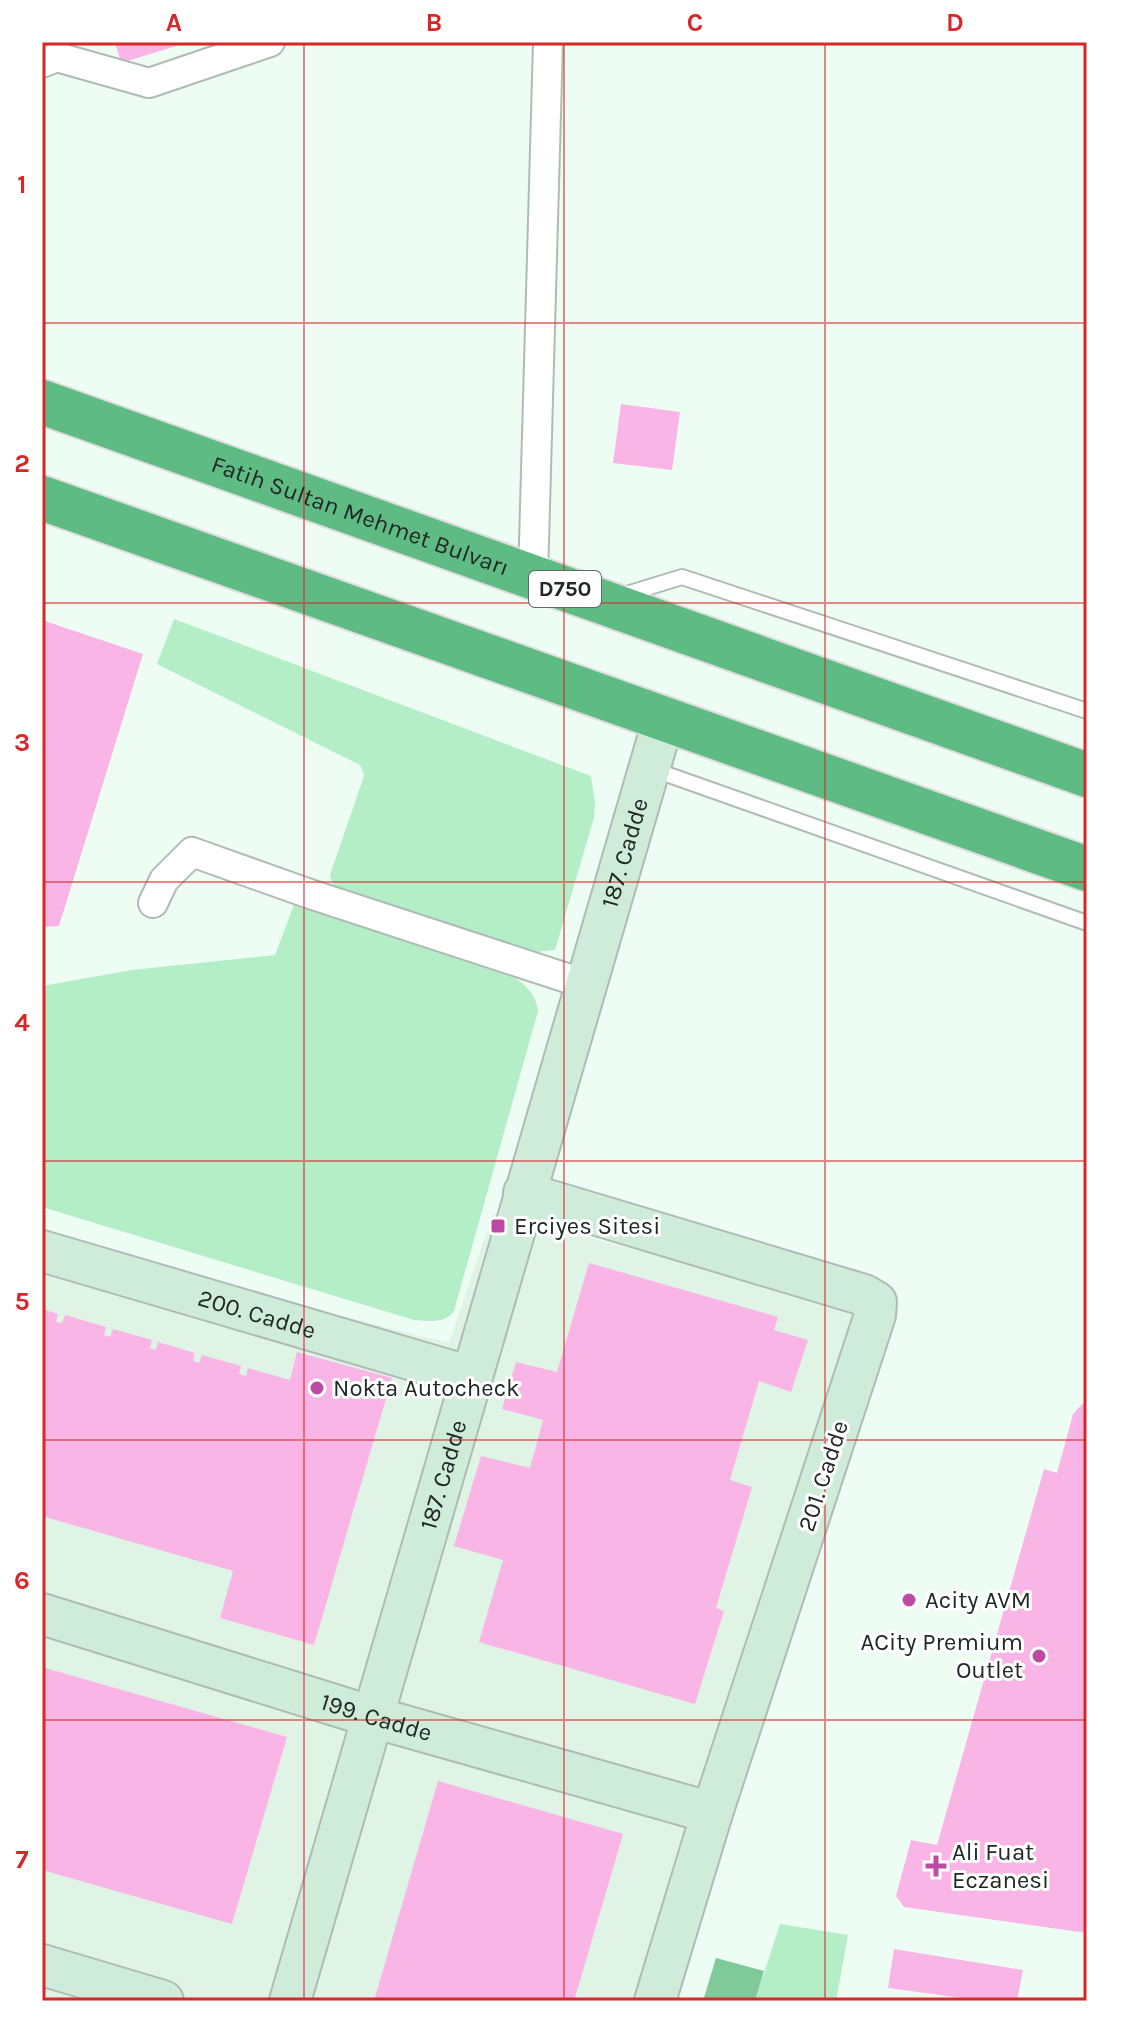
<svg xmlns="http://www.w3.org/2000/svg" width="1129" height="2043" viewBox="0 0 1129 2043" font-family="Karla,sans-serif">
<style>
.built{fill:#dff4e5}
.green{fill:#b3eec7}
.water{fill:#7fc99a}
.building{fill:#f9b5e5}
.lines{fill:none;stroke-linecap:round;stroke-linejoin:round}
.lane-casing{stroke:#afbcb3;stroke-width:18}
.street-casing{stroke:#afbcb3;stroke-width:32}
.secondary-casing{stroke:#afbcb3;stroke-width:44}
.highway-casing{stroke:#dcdddc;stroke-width:48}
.lane{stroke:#fff;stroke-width:14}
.street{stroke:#fff;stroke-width:28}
.secondary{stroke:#cfebda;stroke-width:40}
.highway{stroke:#5fbb84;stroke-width:44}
.grid{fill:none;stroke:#d62828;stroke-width:2;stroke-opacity:0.55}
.poi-dot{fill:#bd49a3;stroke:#fff;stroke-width:3}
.labels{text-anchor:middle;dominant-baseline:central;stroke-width:6;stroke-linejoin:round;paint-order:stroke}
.shield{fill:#fff;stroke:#646866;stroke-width:2}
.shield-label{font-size:22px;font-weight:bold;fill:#222824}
.street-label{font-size:24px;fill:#222824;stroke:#fff}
.poi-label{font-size:24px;fill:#222824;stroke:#fff;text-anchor:start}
.neatline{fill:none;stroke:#d62828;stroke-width:3}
.grid-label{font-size:26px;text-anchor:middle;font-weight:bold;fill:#d62828}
</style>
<rect width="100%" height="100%" fill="#eefdf3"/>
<path class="built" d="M493,1213L865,1309L644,2001H42V1240L449,1343Z"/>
<path class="green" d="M174,619L591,776L595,803L594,818L555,950L536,952L518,948L338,888L332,883L330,875L362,782L364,774L360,765L157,664Z
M295,902L510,976C525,983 536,994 538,1011L454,1311C445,1324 428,1321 414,1320L42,1207V986L132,970L275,955Z
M780,1924L848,1935L836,2001H755Z"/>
<path class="water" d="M716,1958L764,1971L755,2001H703Z"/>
<path class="building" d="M115,42H186V43L121,63Z
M621,404L680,412L672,470L613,463Z
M42,620L143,654L59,926L42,927Z
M589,1263L778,1317L774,1330L808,1340L791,1392L759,1381L730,1480L752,1487L716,1608L724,1611L695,1704L479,1642L503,1560L454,1546L481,1456L530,1468L543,1420L502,1409L516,1362L557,1372Z
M42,1309L58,1314L56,1322L62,1323L65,1315L106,1327L104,1335L110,1337L113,1329L152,1340L150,1348L156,1350L158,1342L195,1353L193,1361L199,1363L202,1355L241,1366L239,1374L246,1376L248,1368L290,1380L297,1352L392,1378L314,1645L220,1618L233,1571L42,1516Z
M1087,1399V1933L904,1907L896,1896L911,1840L937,1845L1044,1469L1057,1473L1073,1414Z
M42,1667L287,1737L232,1924L42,1870Z
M438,1781L623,1834L574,2001H374Z
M894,1949L1023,1970L1017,2001H984L888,1988Z"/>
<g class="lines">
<g class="lane-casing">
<path id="lane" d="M620,596L682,577L1087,711
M652,769L1087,923"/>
</g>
<g class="street-casing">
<path id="street" d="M42,63L57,57L149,83L270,42
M533,578L548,42
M153,903L164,880L192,852L310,894L585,984"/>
</g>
<g class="secondary-casing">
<g id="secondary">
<path d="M524,1193L864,1295L876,1302L875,1315L712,1813L655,2001"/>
<path id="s1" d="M42,1251L471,1377"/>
<path id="s2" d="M42,1614L373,1717L712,1813"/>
<path d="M42,1965L163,2001"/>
<path id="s3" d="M290,2001L664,718"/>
</g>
</g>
<g class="highway-casing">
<g id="highway">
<path id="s4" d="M42,402L1087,775"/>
<path d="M42,498L1087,869"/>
</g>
</g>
<use href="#lane" class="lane"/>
<use href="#street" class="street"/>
<use href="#secondary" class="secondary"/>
<use href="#highway" class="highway"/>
</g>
<path class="grid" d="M304,42V2001M564,42V2001M825,42V2001M42,323H1087M42,603H1087M42,882H1087M42,1161H1087M42,1440H1087M42,1720H1087"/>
<g class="poi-dot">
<rect x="490" y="1218" width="16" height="16" rx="4"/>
<circle cx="317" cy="1388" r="8"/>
<circle cx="909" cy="1600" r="8"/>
<circle cx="1039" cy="1656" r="8"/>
<path d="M932 1854h8v8h8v8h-8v8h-8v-8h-8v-8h8z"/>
</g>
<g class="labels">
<rect class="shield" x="529" y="571" width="72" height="36" rx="6"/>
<g class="shield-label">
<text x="565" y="589">D750</text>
</g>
<g class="street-label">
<text stroke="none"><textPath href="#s4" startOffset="338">Fatih Sultan Mehmet Bulvarı</textPath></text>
<text stroke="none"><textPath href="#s3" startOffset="1196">187. Cadde</textPath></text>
<text stroke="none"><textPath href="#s1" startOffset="224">200. Cadde</textPath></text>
<text stroke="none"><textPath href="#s3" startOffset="548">187. Cadde</textPath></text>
<text transform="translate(823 1476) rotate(-72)">201. Cadde</text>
<text stroke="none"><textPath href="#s2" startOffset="350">199. Cadde</textPath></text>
</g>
<g class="poi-label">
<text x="514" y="1226">Erciyes Sitesi</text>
<text x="333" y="1388">Nokta Autocheck</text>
<text x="925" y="1600">Acity AVM</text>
<text x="1023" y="1642" text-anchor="end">ACity Premium<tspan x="1023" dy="28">Outlet</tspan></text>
<text x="952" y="1852">Ali Fuat<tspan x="952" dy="28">Eczanesi</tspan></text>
</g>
</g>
<rect width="1129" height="2043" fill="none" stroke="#ffffff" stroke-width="88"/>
<rect x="44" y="44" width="1041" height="1955" class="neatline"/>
<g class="grid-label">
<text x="174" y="31">A</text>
<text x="434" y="31">B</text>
<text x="695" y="31">C</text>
<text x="955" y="31">D</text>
<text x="22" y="193">1</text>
<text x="22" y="472">2</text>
<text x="22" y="751">3</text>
<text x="22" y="1031">4</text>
<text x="22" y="1310">5</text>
<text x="22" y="1589">6</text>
<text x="22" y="1868">7</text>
</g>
</svg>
